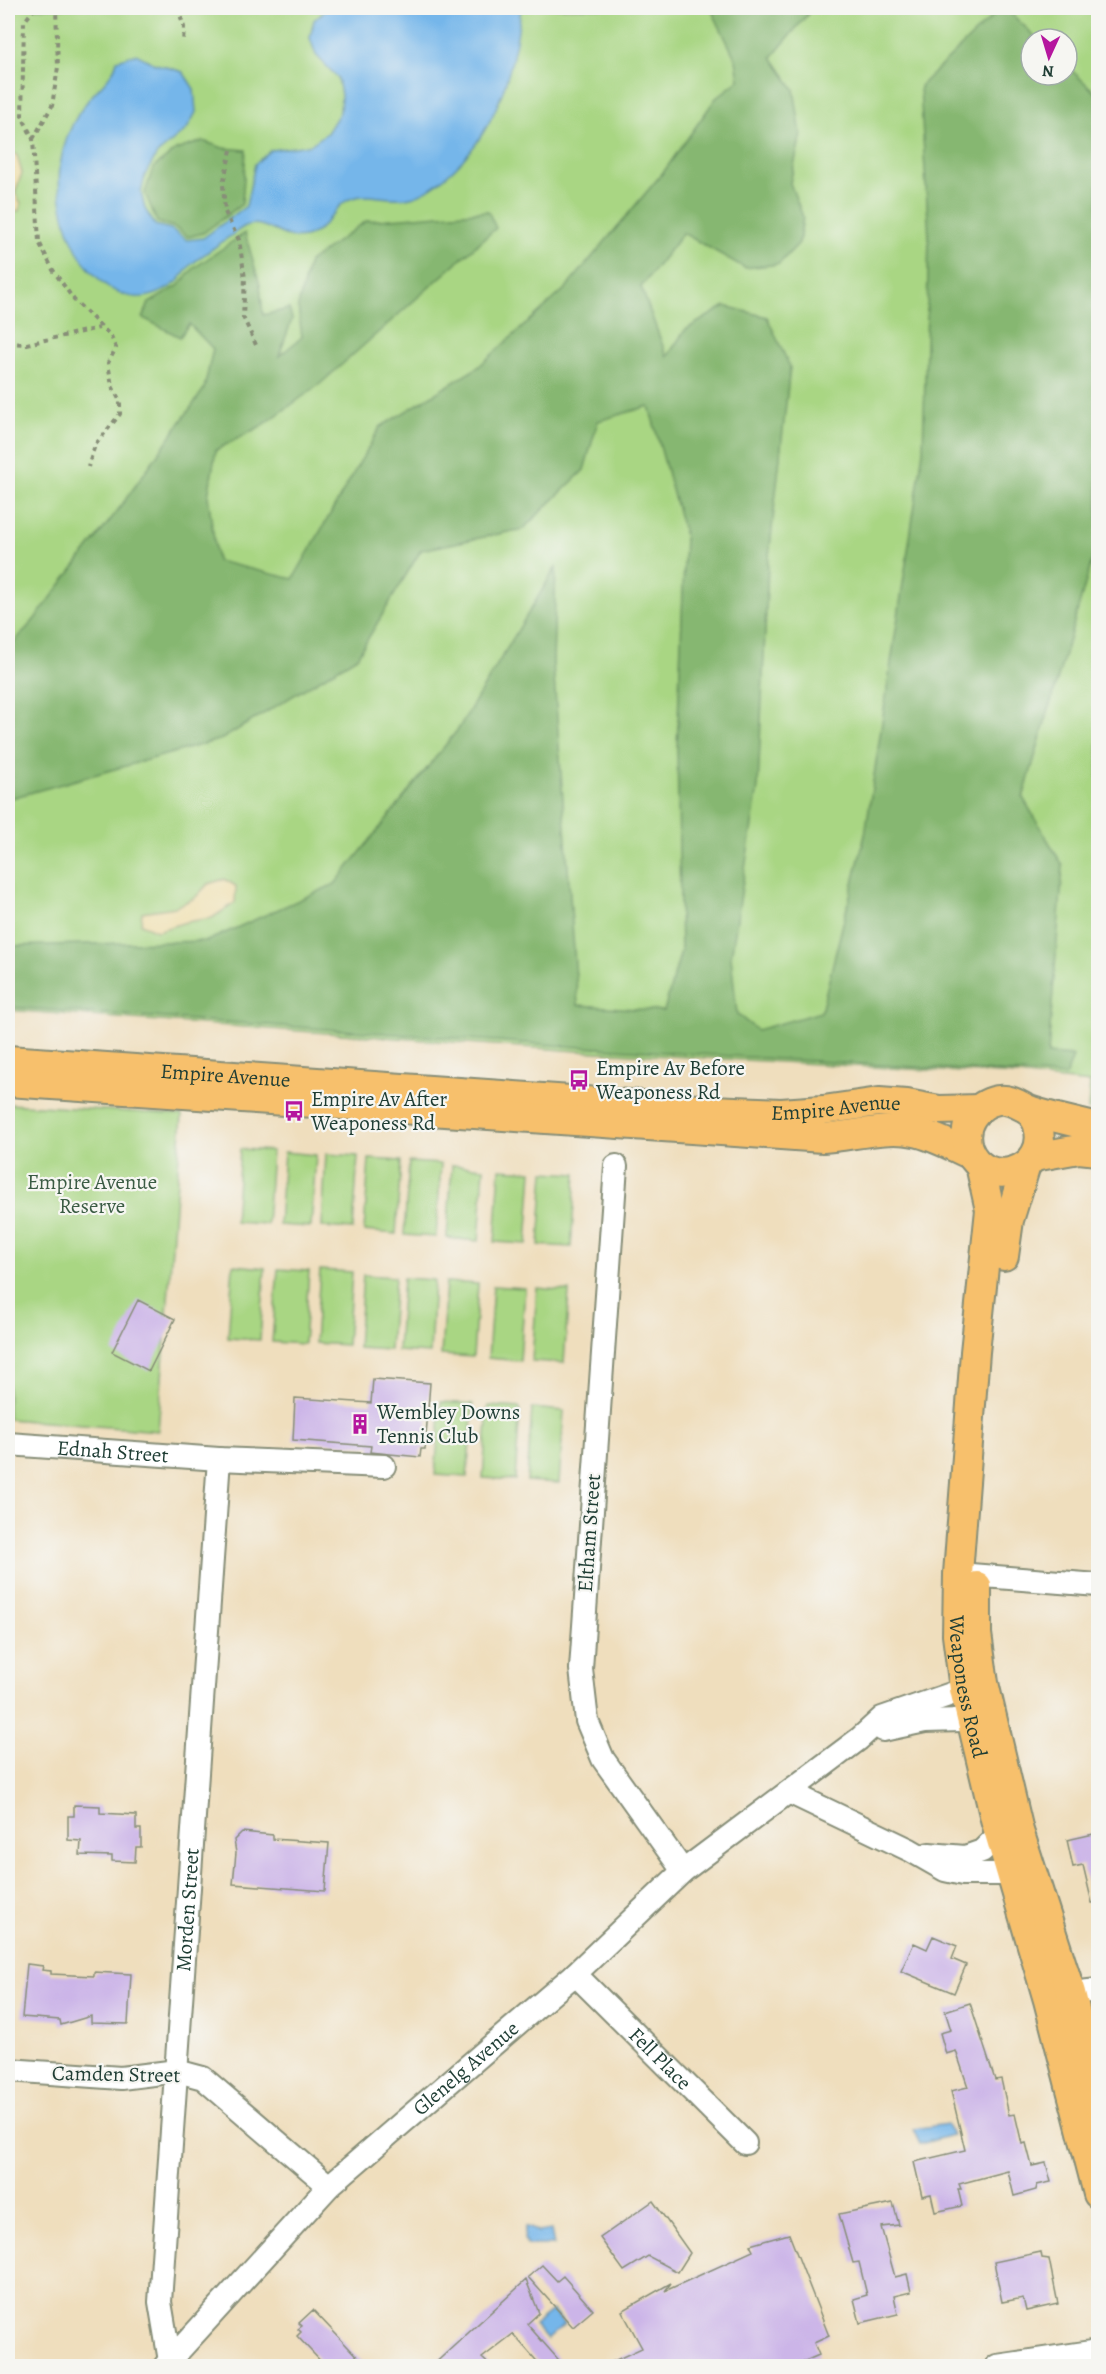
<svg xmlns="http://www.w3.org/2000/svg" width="1106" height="2374" viewBox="0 0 1106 2374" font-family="Alegreya,serif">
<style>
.green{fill:#a9d683;stroke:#648a5c;stroke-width:1.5;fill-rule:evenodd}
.forest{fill:#86b771;stroke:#527a52;stroke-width:1.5}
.sand{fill:#eeda9e;stroke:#868c69;stroke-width:1.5}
.water{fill:#75b6ea;stroke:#4a7a8f;stroke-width:1.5}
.building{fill:#ccb5e8}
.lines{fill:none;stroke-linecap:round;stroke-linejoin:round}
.minor-casing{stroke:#878e78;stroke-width:26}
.major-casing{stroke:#878e78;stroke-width:32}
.path{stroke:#878e78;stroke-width:4;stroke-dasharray:4.5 4.5;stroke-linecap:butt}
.minor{stroke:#fff;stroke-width:22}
.major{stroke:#f7c06c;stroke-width:28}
.labels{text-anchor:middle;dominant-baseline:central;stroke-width:4.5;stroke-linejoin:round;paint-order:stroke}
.poi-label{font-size:21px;fill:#1f3d34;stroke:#f6f6f2;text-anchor:start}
.street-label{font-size:21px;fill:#1f3d34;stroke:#f6f6f2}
.park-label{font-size:21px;fill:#3b5c44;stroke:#f6f6f2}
</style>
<rect width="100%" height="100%" fill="#f6f6f2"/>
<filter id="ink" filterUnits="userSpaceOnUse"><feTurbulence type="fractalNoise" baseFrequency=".0167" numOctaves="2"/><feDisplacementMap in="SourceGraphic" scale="12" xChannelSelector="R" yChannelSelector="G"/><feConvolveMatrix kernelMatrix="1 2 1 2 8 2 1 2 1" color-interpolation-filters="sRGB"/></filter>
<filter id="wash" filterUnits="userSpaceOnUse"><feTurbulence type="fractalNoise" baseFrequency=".008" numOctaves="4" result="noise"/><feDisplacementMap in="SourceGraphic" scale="24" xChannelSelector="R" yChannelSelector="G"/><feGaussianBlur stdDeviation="1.35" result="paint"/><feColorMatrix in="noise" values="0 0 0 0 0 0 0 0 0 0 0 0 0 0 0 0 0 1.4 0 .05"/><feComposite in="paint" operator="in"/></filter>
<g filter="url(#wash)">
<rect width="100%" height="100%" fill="#efdebd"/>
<path class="green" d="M8,8H1098V1112L1088,1110L1090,1083L1018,1075L579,1051L8,1010ZM1031,39H1067V75H1031Z
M8,1104L182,1115L158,1431L8,1419Z
M240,1149L272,1151L267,1224L235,1222Z
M284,1152L316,1155L311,1227L279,1225Z
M326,1154L358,1156L353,1229L322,1227Z
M369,1159L401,1161L396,1234L364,1231Z
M409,1162L441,1164L436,1237L404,1235Z
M452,1165L484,1168L479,1241L447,1238Z
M500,1169L532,1171L527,1244L495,1242Z
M544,1172L576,1174L571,1247L539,1245Z
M233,1265L265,1268L260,1340L228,1338Z
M278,1269L309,1271L304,1344L272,1342Z
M320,1270L352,1272L347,1345L315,1343Z
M363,1275L395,1277L390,1350L358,1348Z
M403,1278L434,1280L430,1353L398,1351Z
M446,1282L478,1284L473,1357L441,1355Z
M493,1286L525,1288L520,1361L488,1358Z
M537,1288L569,1291L564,1363L532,1361Z
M441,1402L473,1404L467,1477L435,1475Z
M488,1406L520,1408L515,1480L483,1478Z
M532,1408L564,1411L559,1483L527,1481Z"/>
<path class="forest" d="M715,8H813L772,57L794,89L801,135L790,183L803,217L799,243L779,264L745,268L683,233L641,287L667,357L685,330L725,306L767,317L790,367L768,565L758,787L731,957L737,1014L757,1030L821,1012L865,835L923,451L929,238L920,86L1001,8H1005L1038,39H1031V75H1067V66L1098,95V540L1023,798L1063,866L1048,1054L1073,1056L1066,1076L579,1047L8,1007V946L207,941L335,884L459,728L556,567L553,663L578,1005L664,1011L681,951L677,748L685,537L649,406L598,421L584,470L523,529L421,550L357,657L222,739L8,799V649L34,620L121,506L204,389L213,349L189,324L180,337L143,318L149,303L178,286L194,268L245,233L260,285L263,315L289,309L292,319L279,356L302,337L298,306L309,262L366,221L488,211L496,228L320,384L263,425L216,450L208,496L217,561L293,579L380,427L477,368L566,288L665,170L716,98L739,80L736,60L712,11Z
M203,141L223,148L246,150L242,204L203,233L188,237L174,227L157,222L145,193L153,168L176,150Z
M1094,1083L1098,1084V1110L1092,1109Z"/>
<path class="sand" d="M8,151L17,155L22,173L15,193L21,203L19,211L8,210Z
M224,879L236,886L235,903L212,918L186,922L157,931L141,924L142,912L175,907L195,898L208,884Z"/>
<path class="water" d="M329,8H521C514,70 496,135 445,177C436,185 423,194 411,197C391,202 371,192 352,198C333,205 328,229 308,236C284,244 269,220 248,225C242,227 235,233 229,237C217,246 204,254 192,264C187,268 183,276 178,281C153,302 125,303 101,281C78,261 66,231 61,201C55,167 65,130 86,103C96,89 114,77 117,60L136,54L153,63L183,72L194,89L196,112L187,129L157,154L145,175L141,193L145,209L155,225L171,229L187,240L203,238L246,206L255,164L271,150L310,145L327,133L340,112L341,95L338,78L316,55L310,38L314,20Z
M947,2124L952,2135L920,2144L913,2129Z
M526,2226L538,2232L551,2230L554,2245H527L524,2239Z
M552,2311L565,2324L547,2340L534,2325Z"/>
<g id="blocks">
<path class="building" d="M138,1300L175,1319L149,1371L112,1352Z
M373,1379L430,1383L425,1449H421L420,1457L370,1452L371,1446L293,1440L295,1398L371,1403Z
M74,1805L100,1806V1813L136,1815V1829H141V1847H136L135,1862L112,1861V1856L80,1855L81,1841L68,1840V1816H74Z
M242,1832L273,1835V1839L329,1843L325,1891L233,1884L236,1853L234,1840Z
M1098,1833V1903H1092L1083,1865L1073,1867L1067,1840Z
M933,1936L957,1946L952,1959L966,1965L954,1993L901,1971L914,1943L927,1949Z
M27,1964L43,1966L42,1970L51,1971V1974L94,1976V1972L131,1974L128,2024L91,2023V2016L61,2025L60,2020L22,2017Z
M970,2003L995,2080L1001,2079L1009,2115L1015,2114L1022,2144L1026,2143L1032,2166L1046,2163L1051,2182L1037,2185L1036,2190L1014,2196L1008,2171L959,2184L961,2189H958L962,2206L935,2212L931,2194L922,2196L914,2162L965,2150L951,2091L968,2087L956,2051L946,2054L940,2033L951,2030L945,2011Z
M653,2201L690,2253L678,2272L648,2256L624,2271L600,2238Z
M893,2203L899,2225L881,2227L895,2277L907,2274L911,2292L894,2296L898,2314L860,2323L854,2299L867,2295L859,2262L853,2263L839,2214Z
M789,2234L829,2336L814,2343L819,2355L791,2367H601L642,2348L622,2311L671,2283L665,2291L753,2251L750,2245Z
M1041,2252L1042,2258L1049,2259L1058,2304L1026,2311L1023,2298L1002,2302L994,2262Z
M542,2265L557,2281L563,2276L593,2310L573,2327L528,2277Z
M526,2280L539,2313L527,2324L565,2367H542L513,2334L482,2358L492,2367H431Z
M313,2310L367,2367H326L297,2336L301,2332L298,2329L302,2326L299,2323Z"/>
</g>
</g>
<g filter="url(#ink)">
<use href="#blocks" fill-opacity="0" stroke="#878e78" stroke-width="1.5"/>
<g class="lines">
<g class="minor-casing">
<g id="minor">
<path d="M616,1166L581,1669L587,1721L603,1759L683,1871"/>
<path id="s1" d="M8,1444L219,1459L384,1466"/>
<path d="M958,1574L1098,1585"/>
<path d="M883,1730L925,1721L962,1720L986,1713"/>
<path d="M789,1792L910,1850L945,1870L963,1874H1003L1026,1867"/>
<path d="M929,1854L965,1857L982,1851L994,1839L1015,1833"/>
<path id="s2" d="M575,1974L745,2143"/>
<path d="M1056,1998L1071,1993L1098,1990"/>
<path d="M8,2070L121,2078L177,2071L203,2078L329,2186"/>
<path id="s3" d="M170,2361L160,2302L219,1459"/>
<path id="s4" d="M165,2366L329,2186L575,1974L683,1871L859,1739L882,1718L980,1684"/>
<path d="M997,2366L1098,2351"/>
</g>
</g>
<g class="major-casing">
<g id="major">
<path id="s5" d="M8,1060L712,1110L781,1113L823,1110L879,1102L907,1104L939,1110L979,1109"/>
<path d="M8,1082L823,1138C852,1136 886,1126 915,1132C935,1136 953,1147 971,1155"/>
<path d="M1029,1110C1032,1115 1037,1120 1038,1126C1051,1171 985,1193 968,1148C965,1138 966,1126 972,1117C978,1108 987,1102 998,1100C1012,1098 1020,1107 1032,1111C1053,1118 1076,1122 1098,1128"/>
<path d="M1034,1157L1079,1149L1098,1151"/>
<path id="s6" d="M980,1165L990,1210L975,1352L958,1574L957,1635L964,1689L995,1819L1048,2000L1098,2194"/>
<path d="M1004,1256L1009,1220L1026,1165"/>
<path d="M977,1586V1634L984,1683L1019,1831L1071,1993L1098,2104"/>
</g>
</g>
<path class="path" d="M35,8L24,22L22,116L33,139L39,242L53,270L74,300L111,336L116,348L108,363L112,386L120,401V414L95,445L88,467
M178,8L184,27L183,42
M33,139L52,106L58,67L56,8
M231,150L223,184L225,212L239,240L245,278L243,317L257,347
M8,343L27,344L99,328"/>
<use href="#minor" class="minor"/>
<use href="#major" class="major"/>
</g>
</g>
<defs>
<g id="bus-bare" transform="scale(1.62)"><path d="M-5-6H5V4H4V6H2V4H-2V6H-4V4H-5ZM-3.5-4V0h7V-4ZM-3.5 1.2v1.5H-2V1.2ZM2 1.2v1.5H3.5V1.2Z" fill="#b5179e" stroke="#f6f6f2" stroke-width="2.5" paint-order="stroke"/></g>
<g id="building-bare" transform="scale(1.62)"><path d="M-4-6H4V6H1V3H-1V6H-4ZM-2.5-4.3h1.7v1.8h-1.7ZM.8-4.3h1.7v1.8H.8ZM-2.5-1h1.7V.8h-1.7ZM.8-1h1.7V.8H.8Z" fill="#b5179e" stroke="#f6f6f2" stroke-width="2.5" paint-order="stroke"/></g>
</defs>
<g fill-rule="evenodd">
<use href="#bus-bare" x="579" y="1080"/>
<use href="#bus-bare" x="294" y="1111"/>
<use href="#building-bare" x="360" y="1424"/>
</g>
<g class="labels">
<g class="poi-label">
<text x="596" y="1068">Empire Av Before<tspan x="596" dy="24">Weaponess Rd</tspan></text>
<text x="311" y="1099">Empire Av After<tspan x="311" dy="24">Weaponess Rd</tspan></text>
<text x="377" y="1412">Wembley Downs<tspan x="377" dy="24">Tennis Club</tspan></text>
</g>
<g class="street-label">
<text stroke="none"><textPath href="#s5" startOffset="218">Empire Avenue</textPath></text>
<text stroke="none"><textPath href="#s5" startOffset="830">Empire Avenue</textPath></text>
<text stroke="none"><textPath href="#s1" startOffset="105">Ednah Street</textPath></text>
<text transform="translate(589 1533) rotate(-86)">Eltham Street</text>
<text stroke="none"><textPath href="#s6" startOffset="525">Weaponess Road</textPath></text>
<text stroke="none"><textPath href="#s3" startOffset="453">Morden Street</textPath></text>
<text stroke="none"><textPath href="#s2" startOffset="120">Fell Place</textPath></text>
<text stroke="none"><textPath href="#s4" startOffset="424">Glenelg Avenue</textPath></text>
<text transform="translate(116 2074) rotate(1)">Camden Street</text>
</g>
<g class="park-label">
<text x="92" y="1182">Empire Avenue<tspan x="92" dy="24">Reserve</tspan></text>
</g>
</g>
<rect width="1106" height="2374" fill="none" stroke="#f6f6f2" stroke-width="30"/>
<g transform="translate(1049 57) rotate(184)"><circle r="28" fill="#f6f6f2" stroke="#a0aca6" stroke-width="1.5"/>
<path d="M0-4.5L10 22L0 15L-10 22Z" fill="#b5179e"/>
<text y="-9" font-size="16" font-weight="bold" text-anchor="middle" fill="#1f3d34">N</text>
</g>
</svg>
